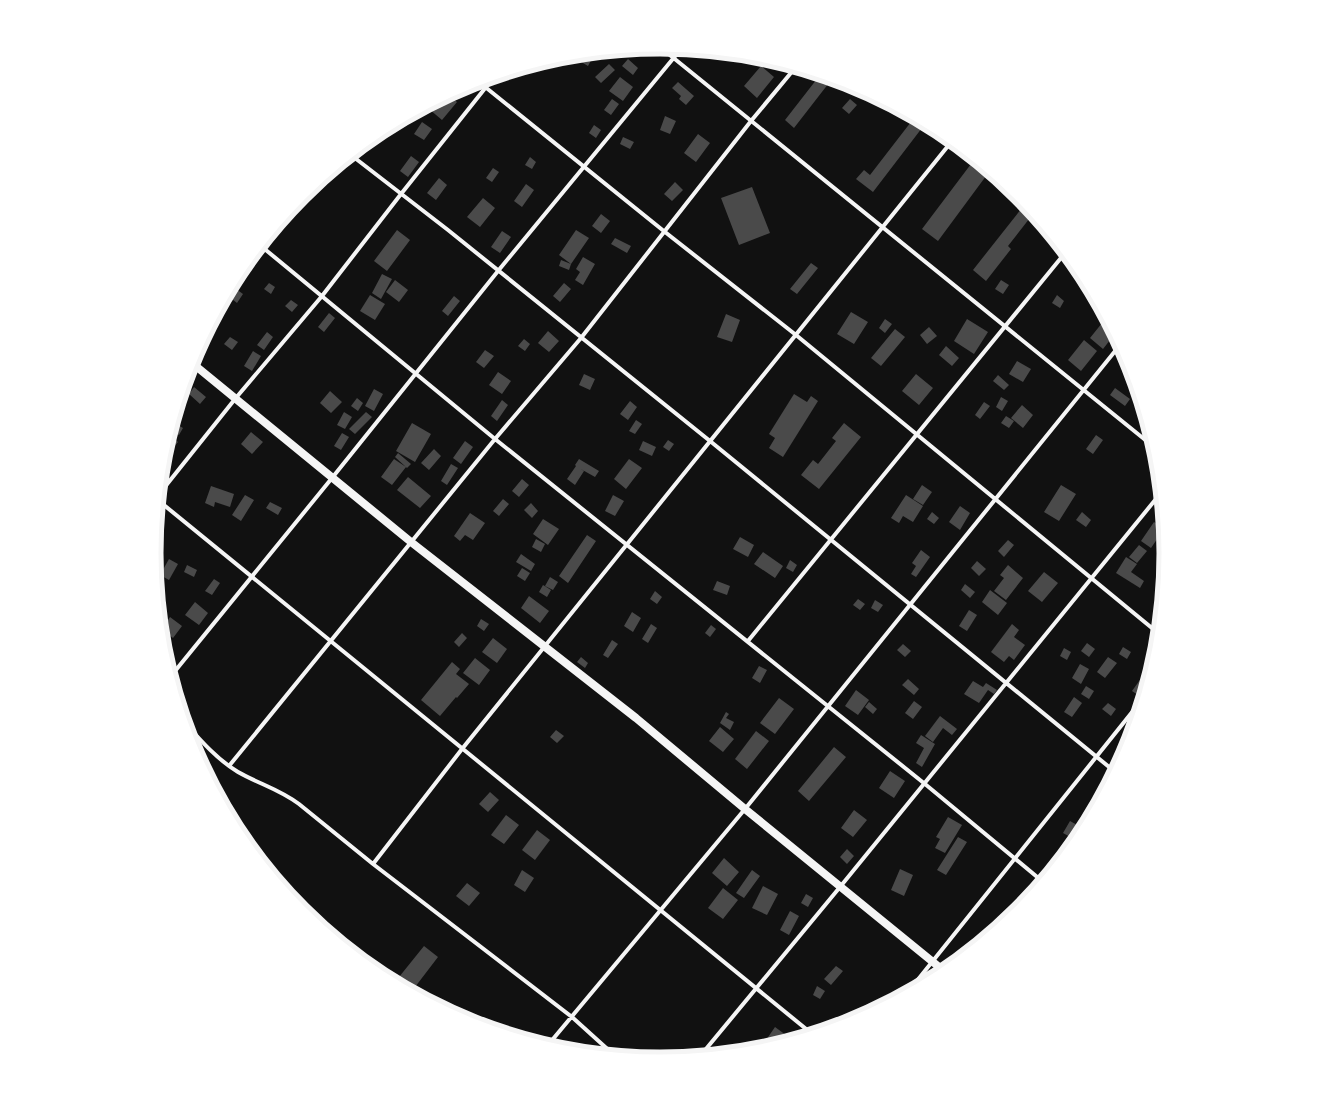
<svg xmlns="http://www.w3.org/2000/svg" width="1320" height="1106" viewBox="0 0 1320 1106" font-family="'Noto Serif',serif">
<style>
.building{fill:#4a4a4a}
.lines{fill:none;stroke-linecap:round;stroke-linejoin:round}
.minor{stroke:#f5f5f5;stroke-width:4}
.secondary{stroke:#f5f5f5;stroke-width:8}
.rim{fill:none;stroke:#f5f5f5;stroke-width:5}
</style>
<rect width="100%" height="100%" fill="#111"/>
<path class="building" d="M708,52H711L720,53L716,58Z
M595,53L588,66L578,60L581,55Z
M628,59L638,68L633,75L622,66Z
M609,64L615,70L601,83L595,77Z
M761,66L774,77L757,98L744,86Z
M820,75L832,79L794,128L785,120Z
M620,77L633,87L623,101L609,91Z
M678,82L694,96L686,105L679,99L681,96L672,88Z
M448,95L457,102L442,120L429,109L435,102Z
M612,99L619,104L611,115L604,110Z
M850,99L857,105L849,114L842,108Z
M665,116L676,121L670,134L660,130Z
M914,118L925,124L873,192L856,179L864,170L870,175Z
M422,122L432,129L424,140L414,134Z
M594,125L601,130L596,138L589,133Z
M698,134L710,143L696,162L684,153Z
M623,137L634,142L630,149L620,144Z
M411,156L419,162L408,177L400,171Z
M530,157L536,162L532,169L525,165Z
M974,160L989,172L938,241L922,229Z
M493,168L499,172L492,182L486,178Z
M439,178L447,185L436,200L427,193Z
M675,182L683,190L672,201L664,194Z
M526,184L534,190L522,207L514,201Z
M752,187L770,233L739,245L721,198Z
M483,198L495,208L480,227L467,217Z
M1025,204L1033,214L1008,246L1011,249L986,281L973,270Z
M601,214L610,221L601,233L592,226Z
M397,230L410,240L387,271L374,261Z
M576,230L589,238L571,264L559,255Z
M502,231L511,237L500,253L491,247Z
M615,238L631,246L627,253L611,244Z
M583,257L595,264L583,285L575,280L580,272L576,269Z
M561,260L571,264L569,270L559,266Z
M811,263L818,268L797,294L790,289Z
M382,274L392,279L381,299L372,293Z
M395,280L408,290L399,302L386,292Z
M1001,280L1009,285L1003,294L995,289Z
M269,283L275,287L271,294L264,289Z
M564,283L571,289L560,302L553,296Z
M232,286L243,294L237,303L227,295Z
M370,295L385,304L375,320L360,311Z
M1057,295L1064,301L1060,308L1052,303Z
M454,296L460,301L448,316L442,311Z
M291,300L298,305L292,312L285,306Z
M851,312L868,322L854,344L837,334Z
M329,313L335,318L324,332L318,327Z
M726,314L740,320L732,342L717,337Z
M885,319L892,324L885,333L879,328Z
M967,319L988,332L974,354L954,341Z
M1102,323L1112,331L1114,335L1103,349L1090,338Z
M929,327L937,336L927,344L920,335Z
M895,329L905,337L881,366L871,358Z
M548,331L559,341L549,352L538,343Z
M267,332L273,337L264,350L257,345Z
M230,337L238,342L232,350L224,344Z
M524,339L530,344L525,351L518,346Z
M1084,340L1097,351L1081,371L1068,360Z
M946,346L959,358L952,366L939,355Z
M485,350L494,356L484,368L476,362Z
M253,351L261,356L252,371L244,366Z
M1017,361L1031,369L1023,382L1009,374Z
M498,372L511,381L502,394L489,385Z
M584,374L595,379L590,390L579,385Z
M916,374L933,388L919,405L902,391Z
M998,375L1009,385L1004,390L993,381Z
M194,387L206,397L200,404L189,394Z
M1115,388L1130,399L1125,406L1110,395Z
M374,389L383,394L374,411L365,406Z
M330,391L342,402L331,413L320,403Z
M794,394L807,402L811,396L818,401L783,457L769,448L775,438L769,434Z
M1001,397L1008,401L1002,411L996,407Z
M357,398L363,403L358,411L351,406Z
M502,400L508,405L497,421L491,416Z
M630,401L637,407L628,420L620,414Z
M984,402L990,406L980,419L975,415Z
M1022,405L1033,415L1023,428L1011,418Z
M1143,411L1146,422L1147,423L1140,420Z
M344,412L352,417L345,429L337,425Z
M366,412L372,417L355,434L349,429Z
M1006,416L1014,421L1009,428L1001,423Z
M636,420L642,424L635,434L629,431Z
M173,422L183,428L179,435L171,431Z
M412,423L431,434L415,462L396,451Z
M844,423L861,437L819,489L801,475L813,460L818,464L836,441L832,438Z
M251,432L263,442L252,454L241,444Z
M342,433L349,437L341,450L334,446Z
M170,435L178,442L167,455L164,452Z
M1096,435L1103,440L1093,454L1086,449Z
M668,440L674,444L669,451L663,447Z
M465,441L473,447L461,464L453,458Z
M643,441L656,447L652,456L639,450Z
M434,449L441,456L429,470L421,463Z
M398,453L411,464L407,468L395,457Z
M394,459L406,467L392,485L381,477Z
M579,459L599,471L595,477L579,468L584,471L575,485L567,479L576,466L575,465Z
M629,459L642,468L626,489L614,479Z
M451,464L458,468L447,485L441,481Z
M408,477L431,496L420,508L397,490Z
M522,479L529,485L519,497L512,491Z
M922,485L932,492L923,505L913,499Z
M1061,485L1076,494L1059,521L1044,512Z
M211,486L234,494L230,507L215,502L214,507L205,503Z
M245,495L254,500L241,521L232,515Z
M613,495L624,501L615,516L605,511Z
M906,495L923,506L913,522L903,516L899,523L891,518Z
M503,499L509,504L499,516L493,511Z
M270,502L282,508L278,515L266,508Z
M531,503L538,511L532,518L524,510Z
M960,506L970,513L960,530L949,522Z
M932,512L939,518L934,524L927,519Z
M1082,512L1091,520L1086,527L1076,520Z
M470,513L485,523L473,540L465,535L460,541L454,536Z
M543,519L559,529L548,545L533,534Z
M1154,522L1164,529L1151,548L1141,541Z
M587,535L596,541L568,583L559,576Z
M740,537L754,545L748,557L733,549Z
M536,539L545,544L541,552L532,547Z
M1008,540L1014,545L1004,557L998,551Z
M1139,545L1147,551L1137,563L1129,557Z
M921,550L930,557L916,577L911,574L916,566L912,563Z
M763,552L783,566L775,578L754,564Z
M521,554L535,564L531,571L516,562Z
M1126,557L1137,564L1131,572L1144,581L1140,588L1116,573Z
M169,559L178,564L169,580L160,575Z
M790,560L797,565L793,572L786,568Z
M977,561L986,569L979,576L971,568Z
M187,565L197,570L194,577L184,572Z
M1008,565L1023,578L1006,600L994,591L1004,578L1000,575Z
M522,568L530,573L525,581L517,576Z
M1044,572L1058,583L1042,602L1028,591Z
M550,577L558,582L553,590L545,586Z
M214,579L220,583L212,595L205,591Z
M717,581L730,586L727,595L713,590Z
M965,584L975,592L970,598L961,590Z
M543,585L551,590L547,597L539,592Z
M990,590L1007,603L998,615L982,602Z
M655,591L662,597L657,604L650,599Z
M529,596L549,611L540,623L521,608Z
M858,599L865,604L860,610L853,605Z
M875,600L883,605L878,612L871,608Z
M195,602L208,613L199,625L185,615Z
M969,610L977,615L967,631L959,626Z
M632,612L641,618L633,632L624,626Z
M170,617L182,626L173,638L162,629Z
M481,619L489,624L484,631L477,626Z
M651,624L657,628L648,643L642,639Z
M1012,624L1019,630L1014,637L1025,645L1014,660L1009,656L1004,662L991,652Z
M711,625L716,629L710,637L705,633Z
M462,633L467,638L459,647L454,642Z
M493,638L507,649L497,663L482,652Z
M612,640L618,644L608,658L603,655Z
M1087,643L1095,649L1089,657L1081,651Z
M903,644L911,651L905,657L897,650Z
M1123,647L1131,652L1127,659L1119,654Z
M1064,648L1071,652L1067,660L1060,656Z
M581,657L588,663L585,668L577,662Z
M1108,657L1117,663L1105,678L1097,672Z
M475,658L490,670L479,685L463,673Z
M452,662L460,669L456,674L469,684L457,698L456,697L440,716L421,700Z
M1080,664L1089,669L1081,684L1072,678Z
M759,666L767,670L760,683L752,678Z
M1142,677L1148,680L1144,693L1141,697L1132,691Z
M908,679L919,689L914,695L902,685Z
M973,681L983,687L986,683L997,690L994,694L988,690L979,703L964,694Z
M1086,686L1094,691L1089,699L1081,694Z
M856,690L869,700L858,715L845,706Z
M1074,697L1082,703L1072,717L1064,712Z
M779,698L794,709L775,734L760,723Z
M914,701L922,707L913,719L905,713Z
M869,702L877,709L873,714L865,707Z
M1108,703L1116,709L1111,716L1102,709Z
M726,712L729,714L726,718L734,722L730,730L720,723Z
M940,716L957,729L952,735L943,728L933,742L925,736Z
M720,727L734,739L723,752L709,741Z
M556,730L564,736L557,743L550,737Z
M756,731L769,741L747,769L735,759Z
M921,735L935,744L922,767L916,763L924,748L916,743Z
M834,747L846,757L809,801L798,791Z
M890,771L905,781L894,798L879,788Z
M490,792L499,800L488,812L479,804Z
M854,810L867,820L853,837L841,828Z
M506,815L519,825L504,844L491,835Z
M948,817L962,825L945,853L935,848L940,839L936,837Z
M1070,821L1079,826L1072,838L1063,833Z
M537,830L550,840L535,860L522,850Z
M958,837L967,842L946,875L937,870Z
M1070,838L1074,842L1059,860L1055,856Z
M847,849L854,856L847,864L840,857Z
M724,858L739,872L727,886L712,873Z
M900,869L913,875L904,896L891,890Z
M522,870L534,878L525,892L514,885Z
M752,870L760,876L744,898L736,893Z
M467,883L480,893L469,906L456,896Z
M763,886L778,894L767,915L752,908Z
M1034,886L1037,888L1025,902L1023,901Z
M723,888L738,900L723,919L708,908Z
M806,894L813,898L808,907L801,903Z
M790,911L799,916L789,935L780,930Z
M424,946L438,957L412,991L395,982Z
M836,966L843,971L831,985L824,979Z
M817,986L825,991L820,999L813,995Z
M775,1027L790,1038L788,1040L760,1049Z"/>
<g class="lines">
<path class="minor" d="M660,47L1154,447
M479,82L665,232L796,335L1158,633
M351,155L448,230L710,441L1114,771
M261,246L495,439L925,784L1042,881
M160,493L235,399L322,296L401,194L494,77
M159,501L811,1033
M748,641L1065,253
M171,676L332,478L498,271L681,49
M186,724C201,741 218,760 238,772C259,784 279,789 299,804L373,864L572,1017L614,1055
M229,766L495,439L581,338L751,121L795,68
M373,864L462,749L952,141
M908,992L1141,701
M548,1045L745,809L1120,345
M701,1055L840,887L1160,494"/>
<path class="secondary" d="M192,363L411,542L636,718L745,809L944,971"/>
</g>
<path d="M0 0H1320V1106H0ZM161 553a499 499 0 1 1 998 0a499 499 0 1 1-998 0Z" fill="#fff" fill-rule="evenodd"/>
<path class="rim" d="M161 553a499 499 0 1 1 998 0a499 499 0 1 1-998 0Z"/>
</svg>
